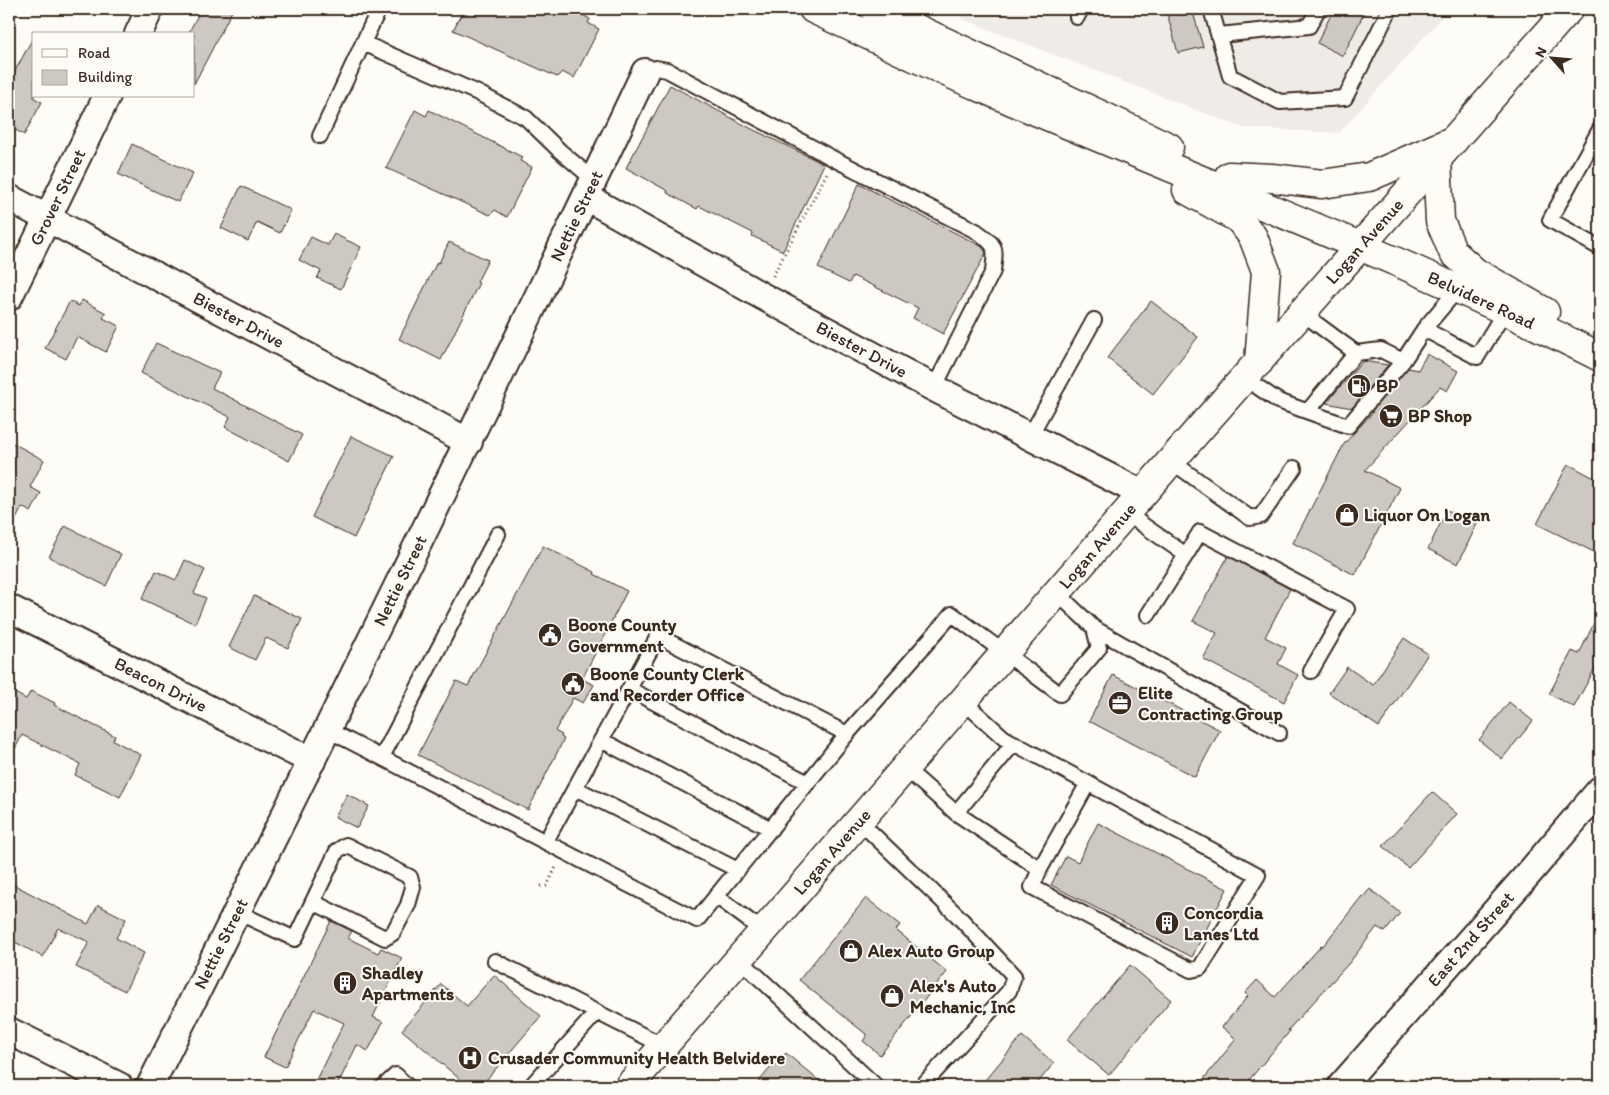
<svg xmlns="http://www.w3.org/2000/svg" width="1609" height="1095" viewBox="0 0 1609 1095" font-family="Itim,sans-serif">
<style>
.built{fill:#efece7}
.building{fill:#cdc8c2;stroke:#3b2a1e}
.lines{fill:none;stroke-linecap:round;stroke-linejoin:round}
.lane-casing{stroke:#3b2a1e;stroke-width:18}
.street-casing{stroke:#3b2a1e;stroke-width:30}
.secondary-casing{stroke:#3b2a1e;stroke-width:31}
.primary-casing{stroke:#3b2a1e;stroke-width:31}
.path{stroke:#3b2a1e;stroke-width:3;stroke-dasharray:1 4;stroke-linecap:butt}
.lane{stroke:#fdfcf7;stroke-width:14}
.street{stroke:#fdfcf7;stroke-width:26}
.secondary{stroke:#fdfcf7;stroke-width:28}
.primary{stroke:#fdfcf7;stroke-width:28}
.labels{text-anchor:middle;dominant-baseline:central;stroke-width:4;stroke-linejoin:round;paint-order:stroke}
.street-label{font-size:18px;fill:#3b2a1e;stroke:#fdfcf7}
.poi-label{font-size:18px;font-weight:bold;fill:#3b2a1e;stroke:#fdfcf7;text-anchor:start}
</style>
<rect width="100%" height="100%" fill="#fdfcf7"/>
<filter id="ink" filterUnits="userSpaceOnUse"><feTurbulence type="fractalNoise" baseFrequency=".02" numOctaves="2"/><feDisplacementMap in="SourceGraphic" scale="10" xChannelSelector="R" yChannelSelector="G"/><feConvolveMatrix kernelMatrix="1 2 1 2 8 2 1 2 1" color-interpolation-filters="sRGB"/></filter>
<g filter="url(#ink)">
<path class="built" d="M966,9H1449L1339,133L1243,128L960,18Z"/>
<path class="building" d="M201,9H233L194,84V34H188Z
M464,9H571L590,19L588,23L599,29L574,78L562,72L557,77L453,30Z
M1166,9H1192L1203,47L1178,53Z
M1334,9H1366L1343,56L1317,43Z
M34,36V98L42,102L24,135L9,126V82Z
M670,85L752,129L824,164L783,251L752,236L753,233L699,206L697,209L667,193L668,191L626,168Z
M415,110L426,116L429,110L522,157L520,161L532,167L507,217L495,210L490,215L386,168Z
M132,144L193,173L178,202L118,174Z
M859,184L981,246L985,251L986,253L943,334L913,318L918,308L853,276L849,283L818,268Z
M241,186L291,210L280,233L257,222L248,241L221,228Z
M334,234L361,247L341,289L317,278L321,271L299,260L311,237L328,245Z
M449,242L488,260L477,282L479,283L441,360L399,339L437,262L439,263Z
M82,300L106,313L103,318L119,326L106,352L77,337L66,359L45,348L70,301L79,306Z
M1151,301L1198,337L1153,394L1107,358Z
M156,343L220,373L212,388L302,435L289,461L225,427L230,417L141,373Z
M1427,354L1458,371L1447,391L1440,387L1365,470L1400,488L1355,575L1293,543L1344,444L1373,412H1371L1408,368L1418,370Z
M1363,361L1388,365L1352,408L1326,403Z
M351,436L394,456L354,538L312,517Z
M9,441L44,460L30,487L41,493L31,512L22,507L9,534Z
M1568,464L1600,481V555L1537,524Z
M1447,510L1477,524L1458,564L1428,549Z
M65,526L121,554L106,586L49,557Z
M543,546L595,572L594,574L627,591L582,679L594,685L583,703L573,698L555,731L562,735L561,737L564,739L528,810L418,755L456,681L468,686Z
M1228,556L1290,589L1265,637L1286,648L1278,664L1298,675L1284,702L1203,659L1217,633L1193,621Z
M185,560L205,570L194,593L206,598L195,624L142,599L156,571L176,580Z
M254,596L302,619L288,648L266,638L255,660L229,647Z
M1600,611V659L1574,707L1549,694L1572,651L1579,654Z
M1404,638L1428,654L1379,727L1329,693L1347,667L1373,685Z
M1113,675L1220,730L1195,777L1089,721Z
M9,690L26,699L31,691L55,703L54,705L115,736L113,740L141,755L120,797L75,775L80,764L22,735L9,761Z
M1509,702L1533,721L1502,759L1479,740Z
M1432,792L1457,814L1408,868L1383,846Z
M347,794L369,806L357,828L335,817Z
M1098,823L1227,889L1192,957L1051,885L1066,856L1078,862Z
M9,882L88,924L98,905L126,919L116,938L144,953L125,991L76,967L89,942L58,928L43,957L9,939Z
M1370,889L1400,913L1385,932L1377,927L1349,963L1288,1030L1290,1031L1244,1086H1198L1236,1039L1222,1027L1248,996L1245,993L1257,980L1275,997L1322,945L1323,946L1362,896L1363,897Z
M866,898L900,925L896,930L947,972L880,1055L863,1041L867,1035L799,980Z
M331,921L352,931L348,938L378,953L381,948L402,958L373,1017L383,1022L368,1051L357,1045L337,1086H313L344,1023L314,1009L285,1067L264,1057Z
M1130,965L1171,1000L1109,1075L1067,1040Z
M494,975L541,1016L481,1086H468L402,1030L441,984L467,1006Z
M1022,1036L1054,1063L1035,1086H980Z
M786,1053L825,1086H755L772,1066L774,1068Z"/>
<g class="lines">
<g class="lane-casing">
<path id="lane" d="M379,9L363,43L478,93L526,118L560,151L594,180
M1211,9L1230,76L1280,102L1345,98L1390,9
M1077,17L1081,9
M1219,35L1309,26L1318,9
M645,72L656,68L667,70L834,159L976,231C997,246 996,246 993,271L934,388
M1600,129L1550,220L1600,248
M320,136L363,43
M1302,313L1356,353L1308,411
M1424,329L1477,357L1505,311
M1356,353L1381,350L1403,361
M1245,378L1278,401L1348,426L1403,361L1424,329L1457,290
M1030,436L1094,320
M1171,461L1250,518L1261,516L1294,468
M1126,513L1186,555L1200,532L1347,609L1311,671
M1148,615L1186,555
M1094,628L1279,733
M629,689L808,783
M328,730L697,920L847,734L952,614L1060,694L1099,648L1094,628L1057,593
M601,740L771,829
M382,757L498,534
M905,768L956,813L1040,869L1032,887L1191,970L1200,968L1258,875L1004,738L963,701
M575,788L738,870
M956,813L1014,743
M859,821L958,916L1014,976L1009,991L922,1086
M546,841L658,636L847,734
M1040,869L1088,783
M716,896L763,931
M237,912L295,939L337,851L346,845L410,877L413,887L408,905L393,933L385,938L313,902
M739,959L876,1086
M495,961L664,1046
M384,1086L396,1075L407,1086
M531,1086L597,1012"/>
</g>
<g class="street-casing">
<g id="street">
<path d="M138,34L150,9"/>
<path id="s1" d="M586,197L762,296L934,388L1143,494"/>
<path id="s2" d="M9,198L469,442"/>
<path id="s3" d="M9,297L107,96"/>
<path id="s4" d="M9,608L312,761"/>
<path d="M9,1031L119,1086"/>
<path id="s5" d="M150,1086C318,750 484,412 645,72"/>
<path id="s6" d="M1341,1086L1530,872L1600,790"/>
</g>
</g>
<g class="secondary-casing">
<g id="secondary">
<path id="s7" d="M629,1086L1171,461L1569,9"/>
</g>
</g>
<g class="primary-casing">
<g id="primary">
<path id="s8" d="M813,9C869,35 925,63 982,88C1188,178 1400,255 1600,357"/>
<path d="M875,9L1169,147"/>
<path d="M1437,159L1440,221L1453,252L1475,272L1545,312"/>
<path d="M1229,176L1272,178L1322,184L1369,177L1454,140"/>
<path d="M1187,190L1239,219L1253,237L1266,271L1259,362"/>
</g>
</g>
<path class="path" d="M773,276L827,173
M541,886H547L556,867"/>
<use href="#lane" class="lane"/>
<use href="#street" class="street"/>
<use href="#secondary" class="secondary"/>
<use href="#primary" class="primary"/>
</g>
</g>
<defs>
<g id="fuel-disc" transform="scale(1.25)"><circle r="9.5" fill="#3b2a1e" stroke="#fdfcf7"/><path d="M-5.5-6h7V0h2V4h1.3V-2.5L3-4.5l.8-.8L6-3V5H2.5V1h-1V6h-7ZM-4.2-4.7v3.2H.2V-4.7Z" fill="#fff"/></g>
<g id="supermarket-disc" transform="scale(1.25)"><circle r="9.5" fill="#3b2a1e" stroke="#fdfcf7"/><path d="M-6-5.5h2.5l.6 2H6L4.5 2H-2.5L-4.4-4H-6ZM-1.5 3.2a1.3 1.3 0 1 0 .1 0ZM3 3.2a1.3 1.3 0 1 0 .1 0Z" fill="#fff"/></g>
<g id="shop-disc" transform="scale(1.25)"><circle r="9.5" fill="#3b2a1e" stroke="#fdfcf7"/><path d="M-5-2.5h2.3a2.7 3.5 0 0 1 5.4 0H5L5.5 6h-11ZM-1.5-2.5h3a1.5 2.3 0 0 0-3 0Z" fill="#fff"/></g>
<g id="civic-disc" transform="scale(1.25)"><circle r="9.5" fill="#3b2a1e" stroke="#fdfcf7"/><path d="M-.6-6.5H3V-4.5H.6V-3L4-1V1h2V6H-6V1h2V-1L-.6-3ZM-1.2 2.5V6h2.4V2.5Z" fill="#fff"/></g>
<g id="office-disc" transform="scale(1.25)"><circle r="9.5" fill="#3b2a1e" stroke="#fdfcf7"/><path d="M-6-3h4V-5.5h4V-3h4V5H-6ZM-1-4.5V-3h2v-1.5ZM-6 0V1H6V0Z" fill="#fff"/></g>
<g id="building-disc" transform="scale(1.25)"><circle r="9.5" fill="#3b2a1e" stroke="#fdfcf7"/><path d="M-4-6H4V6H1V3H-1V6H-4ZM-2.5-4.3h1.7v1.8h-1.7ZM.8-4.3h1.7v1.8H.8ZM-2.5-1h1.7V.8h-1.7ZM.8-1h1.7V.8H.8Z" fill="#fff"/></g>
<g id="hospital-disc" transform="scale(1.25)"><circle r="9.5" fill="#3b2a1e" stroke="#fdfcf7"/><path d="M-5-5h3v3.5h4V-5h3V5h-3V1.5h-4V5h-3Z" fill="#fff"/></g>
</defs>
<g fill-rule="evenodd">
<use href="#fuel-disc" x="1359" y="386"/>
<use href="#supermarket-disc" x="1391" y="416"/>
<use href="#shop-disc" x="1347" y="515"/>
<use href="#civic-disc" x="550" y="635"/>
<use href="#civic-disc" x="573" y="684"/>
<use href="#office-disc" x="1120" y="703"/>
<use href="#building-disc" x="1167" y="923"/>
<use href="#shop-disc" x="851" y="951"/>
<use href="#building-disc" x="345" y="983"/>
<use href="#shop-disc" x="892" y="996"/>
<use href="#hospital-disc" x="470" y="1058"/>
</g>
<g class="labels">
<g class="street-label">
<text stroke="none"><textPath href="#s3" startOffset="111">Grover Street</textPath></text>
<text stroke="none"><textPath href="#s5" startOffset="969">Nettie Street</textPath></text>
<text stroke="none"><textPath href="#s7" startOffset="1120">Logan Avenue</textPath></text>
<text stroke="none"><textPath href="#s8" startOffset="729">Belvidere Road</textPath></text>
<text stroke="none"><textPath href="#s2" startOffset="260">Biester Drive</textPath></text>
<text stroke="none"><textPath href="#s1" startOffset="315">Biester Drive</textPath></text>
<text stroke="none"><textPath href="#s7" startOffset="715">Logan Avenue</textPath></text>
<text stroke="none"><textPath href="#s5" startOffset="564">Nettie Street</textPath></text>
<text stroke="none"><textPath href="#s4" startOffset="170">Beacon Drive</textPath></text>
<text stroke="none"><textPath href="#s7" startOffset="310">Logan Avenue</textPath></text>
<text stroke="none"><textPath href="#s6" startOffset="196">East 2nd Street</textPath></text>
<text stroke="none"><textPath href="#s5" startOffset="159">Nettie Street</textPath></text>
</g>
<g class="poi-label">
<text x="1376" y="386">BP</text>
<text x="1408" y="416">BP Shop</text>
<text x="1364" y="515">Liquor On Logan</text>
<text x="568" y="625">Boone County<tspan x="568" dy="21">Government</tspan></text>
<text x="590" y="674">Boone County Clerk<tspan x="590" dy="21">and Recorder Office</tspan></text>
<text x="1138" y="693">Elite<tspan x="1138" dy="21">Contracting Group</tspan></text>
<text x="1184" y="913">Concordia<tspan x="1184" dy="21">Lanes Ltd</tspan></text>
<text x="868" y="951">Alex Auto Group</text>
<text x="362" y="973">Shadley<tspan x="362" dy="21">Apartments</tspan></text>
<text x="910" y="986">Alex's Auto<tspan x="910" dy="21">Mechanic, Inc</tspan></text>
<text x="488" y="1058">Crusader Community Health Belvidere</text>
</g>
</g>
<rect width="1609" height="1095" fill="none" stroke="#fdfcf7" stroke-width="30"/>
<rect x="15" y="15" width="1579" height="1065" fill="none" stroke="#3b2a1e" stroke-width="2" filter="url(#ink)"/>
<rect x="32" y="32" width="162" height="65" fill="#fdfcf7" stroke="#afa8a0"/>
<rect x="42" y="49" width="25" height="8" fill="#fdfcf7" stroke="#afa8a0"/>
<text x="78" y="58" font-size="15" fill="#3b2a1e">Road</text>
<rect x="42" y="70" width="25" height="15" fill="#cdc8c2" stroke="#afa8a0"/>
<text x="78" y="82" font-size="15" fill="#3b2a1e">Building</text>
<g transform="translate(1552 58) rotate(297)" stroke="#fdfcf7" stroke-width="4" paint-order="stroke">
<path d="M0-4L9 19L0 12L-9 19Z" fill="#3b2a1e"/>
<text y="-8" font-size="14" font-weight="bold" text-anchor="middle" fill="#3b2a1e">N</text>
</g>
</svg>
